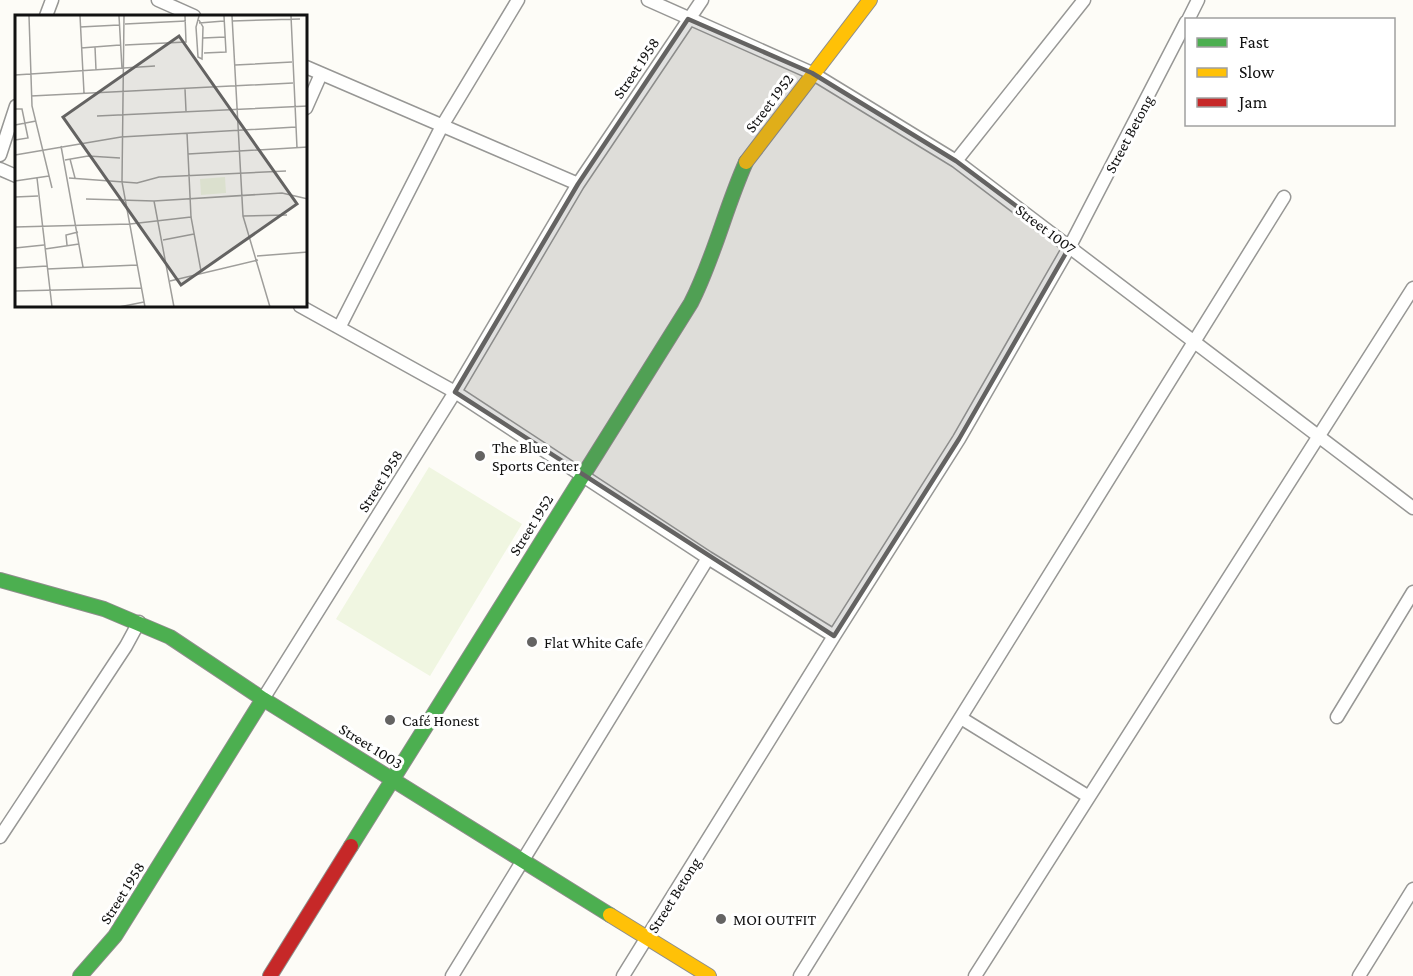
<svg xmlns="http://www.w3.org/2000/svg" width="1413" height="976" viewBox="0 0 1413 976" font-family="'Crimson Pro',serif">
<style>
.pitch{fill:#f0f6e1}
.lines{fill:none;stroke-linecap:round;stroke-linejoin:round}
.street-casing{stroke:#979795;stroke-width:15}
.fast-casing{stroke:#8e8d8b;stroke-width:16}
.slow-casing{stroke:#8e8d8b;stroke-width:16}
.jam-casing{stroke:#8e8d8b;stroke-width:16}
.street{stroke:#fffffe;stroke-width:12}
.fast{stroke:#4caf50;stroke-width:14}
.slow{stroke:#ffc107;stroke-width:14}
.jam{stroke:#c62828;stroke-width:14}
.marked{fill:#646362;fill-opacity:0.2;stroke:#646362;stroke-width:4.5;stroke-linejoin:round}
.poi-dot{fill:#646362;stroke:#fff;stroke-width:2}
.labels{text-anchor:middle;dominant-baseline:central;stroke-width:6;stroke-linejoin:round;paint-order:stroke}
.street-label{font-size:16px;fill:#111;stroke:#fff}
.poi-label{font-size:16px;fill:#111;stroke:#fff;text-anchor:start}
.inset-road{fill:none;stroke:#9f9e9b;stroke-width:1.5}
.view{fill:#646362;fill-opacity:0.15;stroke:#646362;stroke-width:3}
.inset-edge{fill:none;stroke:#111;stroke-width:3}
</style>
<rect width="100%" height="100%" fill="#fdfcf7"/>
<path class="pitch" d="M429,467L522,524L430,676L336,619Z"/>
<g class="lines">
<g class="street-casing">
<path id="street" d="M158,0L194,16
M648,0L812,73L956,161L1413,508
M46,16L52,0
M1188,20L1198,0
M306,67L578,184
M306,108L321,74
M0,155L16,106
M956,161L1084,0
M0,169L16,176
M300,306L455,392L708,558L834,636
M340,326L442,126L518,0
M263,699L455,392L578,184L702,0
M1337,717L1413,592
M961,718L1089,797
M0,837L126,646L139,622
M452,976L708,558
M623,976L834,636L959,439L1070,246L1186,22
M800,976L1284,197
M975,976L1413,288
M1359,976L1413,889"/>
</g>
<g class="fast-casing">
<path id="fast" d="M0,580L104,609L170,637L263,699L610,915
M351,846L691,303C714,258 725,209 746,162
M80,976L115,936L263,699"/>
</g>
<g class="slow-casing">
<path id="slow" d="M746,162L870,0
M610,915L709,976"/>
</g>
<g class="jam-casing">
<path id="jam" d="M270,976L351,846"/>
</g>
<use href="#street" class="street"/>
<use href="#fast" class="fast"/>
<use href="#slow" class="slow"/>
<use href="#jam" class="jam"/>
</g>
<path class="marked" d="M688,19L812,73L956,161L1070,246L959,439L834,636L455,392L578,184Z"/>
<g class="poi-dot">
<circle cx="480" cy="456" r="6"/>
<circle cx="532" cy="642" r="6"/>
<circle cx="390" cy="720" r="6"/>
<circle cx="721" cy="919" r="6"/>
</g>
<g class="labels">
<g class="street-label">
<text transform="translate(636 68) rotate(-56)">Street 1958</text>
<text transform="translate(769 103) rotate(-53)">Street 1952</text>
<text transform="translate(1129 134) rotate(-62)">Street Betong</text>
<text transform="translate(1046 229) rotate(37)">Street 1007</text>
<text transform="translate(380 481) rotate(-58)">Street 1958</text>
<text transform="translate(531 525) rotate(-58)">Street 1952</text>
<text transform="translate(371 746) rotate(32)">Street 1003</text>
<text transform="translate(122 893) rotate(-58)">Street 1958</text>
<text transform="translate(674 895) rotate(-58)">Street Betong</text>
</g>
<g class="poi-label">
<text x="492" y="447">The Blue<tspan x="492" dy="18">Sports Center</tspan></text>
<text x="544" y="642">Flat White Cafe</text>
<text x="402" y="720">Café Honest</text>
<text x="733" y="919">MOI OUTFIT</text>
</g>
</g>
<g transform="translate(15 15)">
<rect width="292" height="292" fill="#fdfcf7"/>
<path d="M210,162L211,178L186,180L185,164Z" fill="#f0f6e1"/>
<path class="inset-road" d="M14,1L17,91L37,173M65,1L69,78M104,1L107,54M109,1L107,167L130,292M184,1L181,12L183,42L187,44L188,12L184,5M217,1L228,201L255,292M276,1L282,133M217,6L285,4M184,8L209,6M110,9L171,6M65,12L104,10M188,23L210,22M110,30L171,27L170,1M80,32L81,55M66,33L105,30M189,38L211,37L209,1M220,50L277,47M0,60L140,51M170,74L171,96M16,81L278,68M0,94H7L13,123L0,125M82,101L293,91M0,110L21,106M172,118L176,202L186,256M46,131L68,252M173,139L293,132M0,140L106,122L281,112M55,144L60,163M50,145L73,141L105,143M22,163L37,292M54,163L122,168L144,162L271,156M0,166L34,161M0,182L23,181M71,184L139,186L267,178L293,184M139,186L159,292M228,201L272,200M0,212L115,209L176,202M148,225L179,219M52,230L51,220L63,217M0,233L29,230M30,234L64,229M242,241L293,237M0,253L32,251M32,254L122,250M155,266L243,245M0,276L127,273M104,292L129,287"/>
<path class="view" d="M164,21L282,189L166,270L48,102Z"/>
<rect width="292" height="292" class="inset-edge"/>
</g>
<rect x="1185" y="18" width="210" height="108" fill="#ffffff" stroke="#a0a0a0" stroke-width="1.5"/>
<rect x="1197" y="38" width="30" height="9" fill="#4caf50" stroke="#a0a0a0" stroke-width="1.5"/>
<text x="1239" y="48" font-size="18" fill="#111111">Fast</text>
<rect x="1197" y="68" width="30" height="9" fill="#ffc107" stroke="#a0a0a0" stroke-width="1.5"/>
<text x="1239" y="78" font-size="18" fill="#111111">Slow</text>
<rect x="1197" y="98" width="30" height="9" fill="#c62828" stroke="#a0a0a0" stroke-width="1.5"/>
<text x="1239" y="108" font-size="18" fill="#111111">Jam</text>
</svg>
